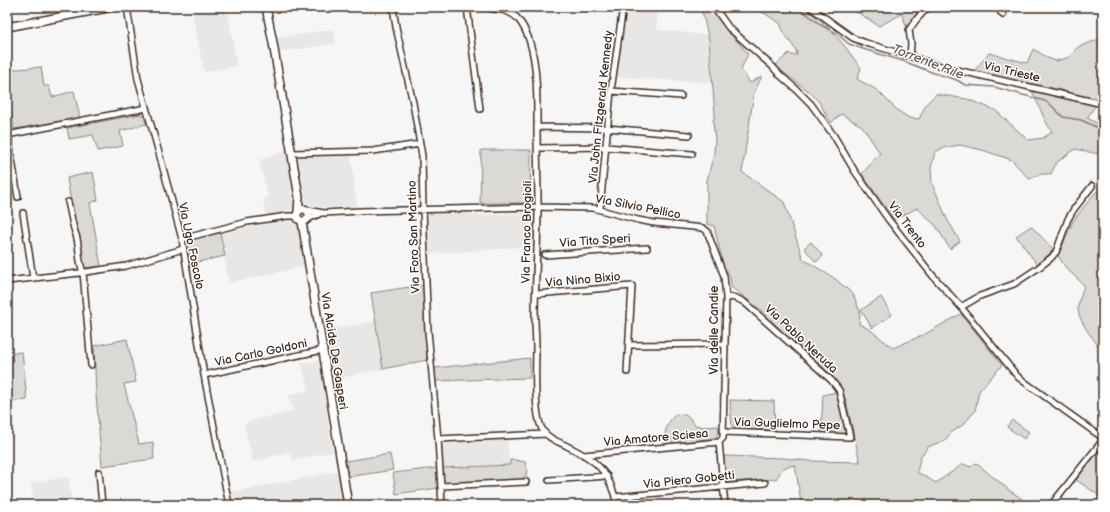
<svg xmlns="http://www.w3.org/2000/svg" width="1110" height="512" viewBox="0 0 1110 512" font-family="'Balsamiq Sans',sans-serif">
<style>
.built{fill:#e9e7e6}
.green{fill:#dbd9d6;stroke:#8b827a}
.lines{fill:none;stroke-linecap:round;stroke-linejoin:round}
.stream{stroke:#847972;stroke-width:1.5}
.minor-casing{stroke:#3b2a1e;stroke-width:8}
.secondary-casing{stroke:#3b2a1e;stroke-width:10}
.minor{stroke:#fff;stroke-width:5}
.secondary{stroke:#fff;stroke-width:7}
.labels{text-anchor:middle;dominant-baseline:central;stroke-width:3;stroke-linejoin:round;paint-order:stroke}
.street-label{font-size:12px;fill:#3b2a1e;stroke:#fff}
.water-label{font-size:13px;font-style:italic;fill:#65584f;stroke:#fff}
</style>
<rect width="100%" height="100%" fill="#f7f6f6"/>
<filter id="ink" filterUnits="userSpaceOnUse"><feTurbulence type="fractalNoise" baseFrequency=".025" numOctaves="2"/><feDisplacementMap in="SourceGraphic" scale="8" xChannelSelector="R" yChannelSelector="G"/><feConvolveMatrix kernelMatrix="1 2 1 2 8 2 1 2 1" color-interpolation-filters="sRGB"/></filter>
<g filter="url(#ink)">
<path class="built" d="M191,7H227L237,66L204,72Z
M626,7H657V30L708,35L712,83L617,77Z
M334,29L336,44L279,52L276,38Z
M287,150L297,209L266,216L263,199L268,198L259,160L266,158Z
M297,155H351L357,208L314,207L303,201L296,157Z
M429,213H471L472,215L534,213V246L429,254L427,217Z
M292,219L299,226L307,266L229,283L220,233L282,220Z
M376,321L383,369L335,379L327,330Z
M319,360L325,385L322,386L326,402L332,452L293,460L290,452L253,462L244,424L258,419L293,411L288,395L309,390L301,363Z
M507,439L510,465L441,468V447L445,443Z
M339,471L344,505H234L231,492Z
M68,477L73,505H34L31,483Z"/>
<path class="green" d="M701,7H708L748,54L741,69L750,83L762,76L754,93L742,172L784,202L803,259L834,278L853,294L860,312L859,324L869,329L893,348L925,334L961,314L1002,365L979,391L975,411L963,425L952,432L945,440L928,447L921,456L917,472L936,483L963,464L971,467L976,463L1009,490L1031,505H789L801,503L795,465L783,468L776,479L726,482L721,457L726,456L783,458L809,461L860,462L846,401L841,387L823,367L790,339L762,311L731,287L730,276L724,268L714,226L707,224V180L714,153L715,140L713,121L715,115L709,40Z
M754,7H803L823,22L843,44L861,68L857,79L877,90L897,110L909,118L919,119L926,104L936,94L967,99L995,110L1028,140L1043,138L1052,132L1046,122L1032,91L1095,106L1087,118L1103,126V155L1075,149L1056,163L1051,174H1042L1029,179L1012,160L982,150L960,145L943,148L935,152L931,168L932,183L947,219L960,241L950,249L936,226L917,208L894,220L862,174L880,153L862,126L841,114L831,123L819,102L811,93L775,66L789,53L791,55H797L796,50L785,35L780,23Z
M849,7H922L906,26L902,14L879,26Z
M1100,39H1103V101L1048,87L973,72L989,53L1027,63L1033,49L1048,58L1056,61L1067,58L1078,47Z
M41,67L44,86H49L52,97L74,91L80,118L14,129L7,86V70Z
M141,114L144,116L146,124L120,131L123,146L98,151L93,135L69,139L67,128Z
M481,150H531L530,203H480Z
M93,172L98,200L90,203L101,266L82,268L67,178Z
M1103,187V352C1095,341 1080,324 1078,310C1078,302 1082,293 1084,285L1066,268L1058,256L1073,221L1094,194Z
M1031,226L1054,250L1037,264L1016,236Z
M220,233L225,256L189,264C188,258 184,248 186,243C187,241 190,240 192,239Z
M811,242L823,256L816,262L804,248Z
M423,285L427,360L383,369L371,293Z
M881,297L892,315L872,328L861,310Z
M127,339L136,382L124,384L139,444L153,442L154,459L102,466L96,395L94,346Z
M22,352L27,400L7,402V354Z
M530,358V378L435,381V368Z
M836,392L846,431V435L821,432L823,395Z
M730,400L774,401L775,430L732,429Z
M676,414L684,415L689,417L695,425L704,427L718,426L719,432L715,438L668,444C661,435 668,421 676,414Z
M1012,420L1029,432L1024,439L1007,427Z
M1103,446V498L1076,480Z
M390,454L393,470L347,477L345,461Z
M510,460H515L525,462L527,469L526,476L518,481L447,484L443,480L441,468L510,465Z
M437,468L438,488L396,494L393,473Z"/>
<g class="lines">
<path class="stream" d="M798,7L821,25L836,33L849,44L866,50L903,61L934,73L957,80L965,85L994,87L1045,101L1052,106L1063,117L1081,120L1103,130"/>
<g class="minor-casing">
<path id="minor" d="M127,7L138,79L159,153L182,239L204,375L229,505
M393,7L396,27L413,103L422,156L423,209L428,331L438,439L442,505
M467,7L480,109
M482,7C493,9 510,9 518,19C539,44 537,96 537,127C537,154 538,180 538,206C538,243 535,281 535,318C535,328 536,338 536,348C536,366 533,419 544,432C549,439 559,442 567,446C597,460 610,472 617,505
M714,7L729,28L772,66L780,75L796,89L811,104L834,136L854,170L888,219L933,276L961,307L1018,377L1026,383L1103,438
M810,7L853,38L866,43L944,67L1103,104
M997,7L1003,15
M910,56L911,44L909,30L916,20L928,7
M611,91L681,96
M537,127L607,128L689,135
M7,135L146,108
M8,135L18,197
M538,148L606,147L692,154
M291,153L373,151L420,144
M68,202C71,213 72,225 76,235C80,247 78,261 83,272L91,365
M600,209L611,91L623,7
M307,210L324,213L360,211L538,207L593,208L638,220L654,223L703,228L707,231L724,276L726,297L723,438L719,442L584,455
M23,213L33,278
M308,219L319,214
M182,239L247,222L287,216H297
M545,255L647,248
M7,281L79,273L126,266L183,249
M536,294L632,286L627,372
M961,307L980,296L1014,284L1038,268L1051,258L1056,252L1068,219L1074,209L1092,186
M630,345L725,344
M204,375L323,350
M723,432L850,437L839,390L831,380L744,302L736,298L726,297
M438,439L546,434
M719,442L725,505
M99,472L102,505
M549,480L607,476
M441,486L526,482
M615,497L765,483
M1051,505L1103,440"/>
</g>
<g class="secondary-casing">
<path id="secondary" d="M266,7L273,43L299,197L298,212
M7,27L113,7
M297 215a6 6 0 1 1 12 0a6 6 0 1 1-12 0Z
M302,222L348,505"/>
</g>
<use href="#minor" class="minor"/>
<use href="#secondary" class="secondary"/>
</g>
</g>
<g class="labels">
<g class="street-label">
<text transform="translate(1012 72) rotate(13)">Via Trieste</text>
<text transform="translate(601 107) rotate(-84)">Via John Fitzgerald Kennedy</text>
<text transform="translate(638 207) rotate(11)">Via Silvio Pellico</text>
<text transform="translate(907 225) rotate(53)">Via Trento</text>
<text transform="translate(527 232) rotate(-89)">Via Franco Brogioli</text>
<text transform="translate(414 237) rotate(-92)">Via Foro San Martino</text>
<text transform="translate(595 241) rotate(-4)">Via Tito Speri</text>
<text transform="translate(191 246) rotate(78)">Via Ugo Foscolo</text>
<text transform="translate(583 280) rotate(-5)">Via Nino Bixio</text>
<text transform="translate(714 330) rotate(-90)">Via delle Candie</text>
<text transform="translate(801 339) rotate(43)">Via Pablo Neruda</text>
<text transform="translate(334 351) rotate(81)">Via Alcide De Gasperi</text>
<text transform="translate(261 353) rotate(-12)">Via Carlo Goldoni</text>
<text transform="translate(787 424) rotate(2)">Via Guglielmo Pepe</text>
<text transform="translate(656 438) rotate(-5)">Via Amatore Sciesa</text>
<text transform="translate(689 480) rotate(-6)">Via Piero Gobetti</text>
</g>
<g class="water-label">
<text transform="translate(928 62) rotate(21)">Torrente Rile</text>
</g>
</g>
<rect width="1110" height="512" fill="none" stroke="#fff" stroke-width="24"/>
<rect x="12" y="12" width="1086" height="488" fill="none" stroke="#3b2a1e" stroke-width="1.5" filter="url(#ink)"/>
</svg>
